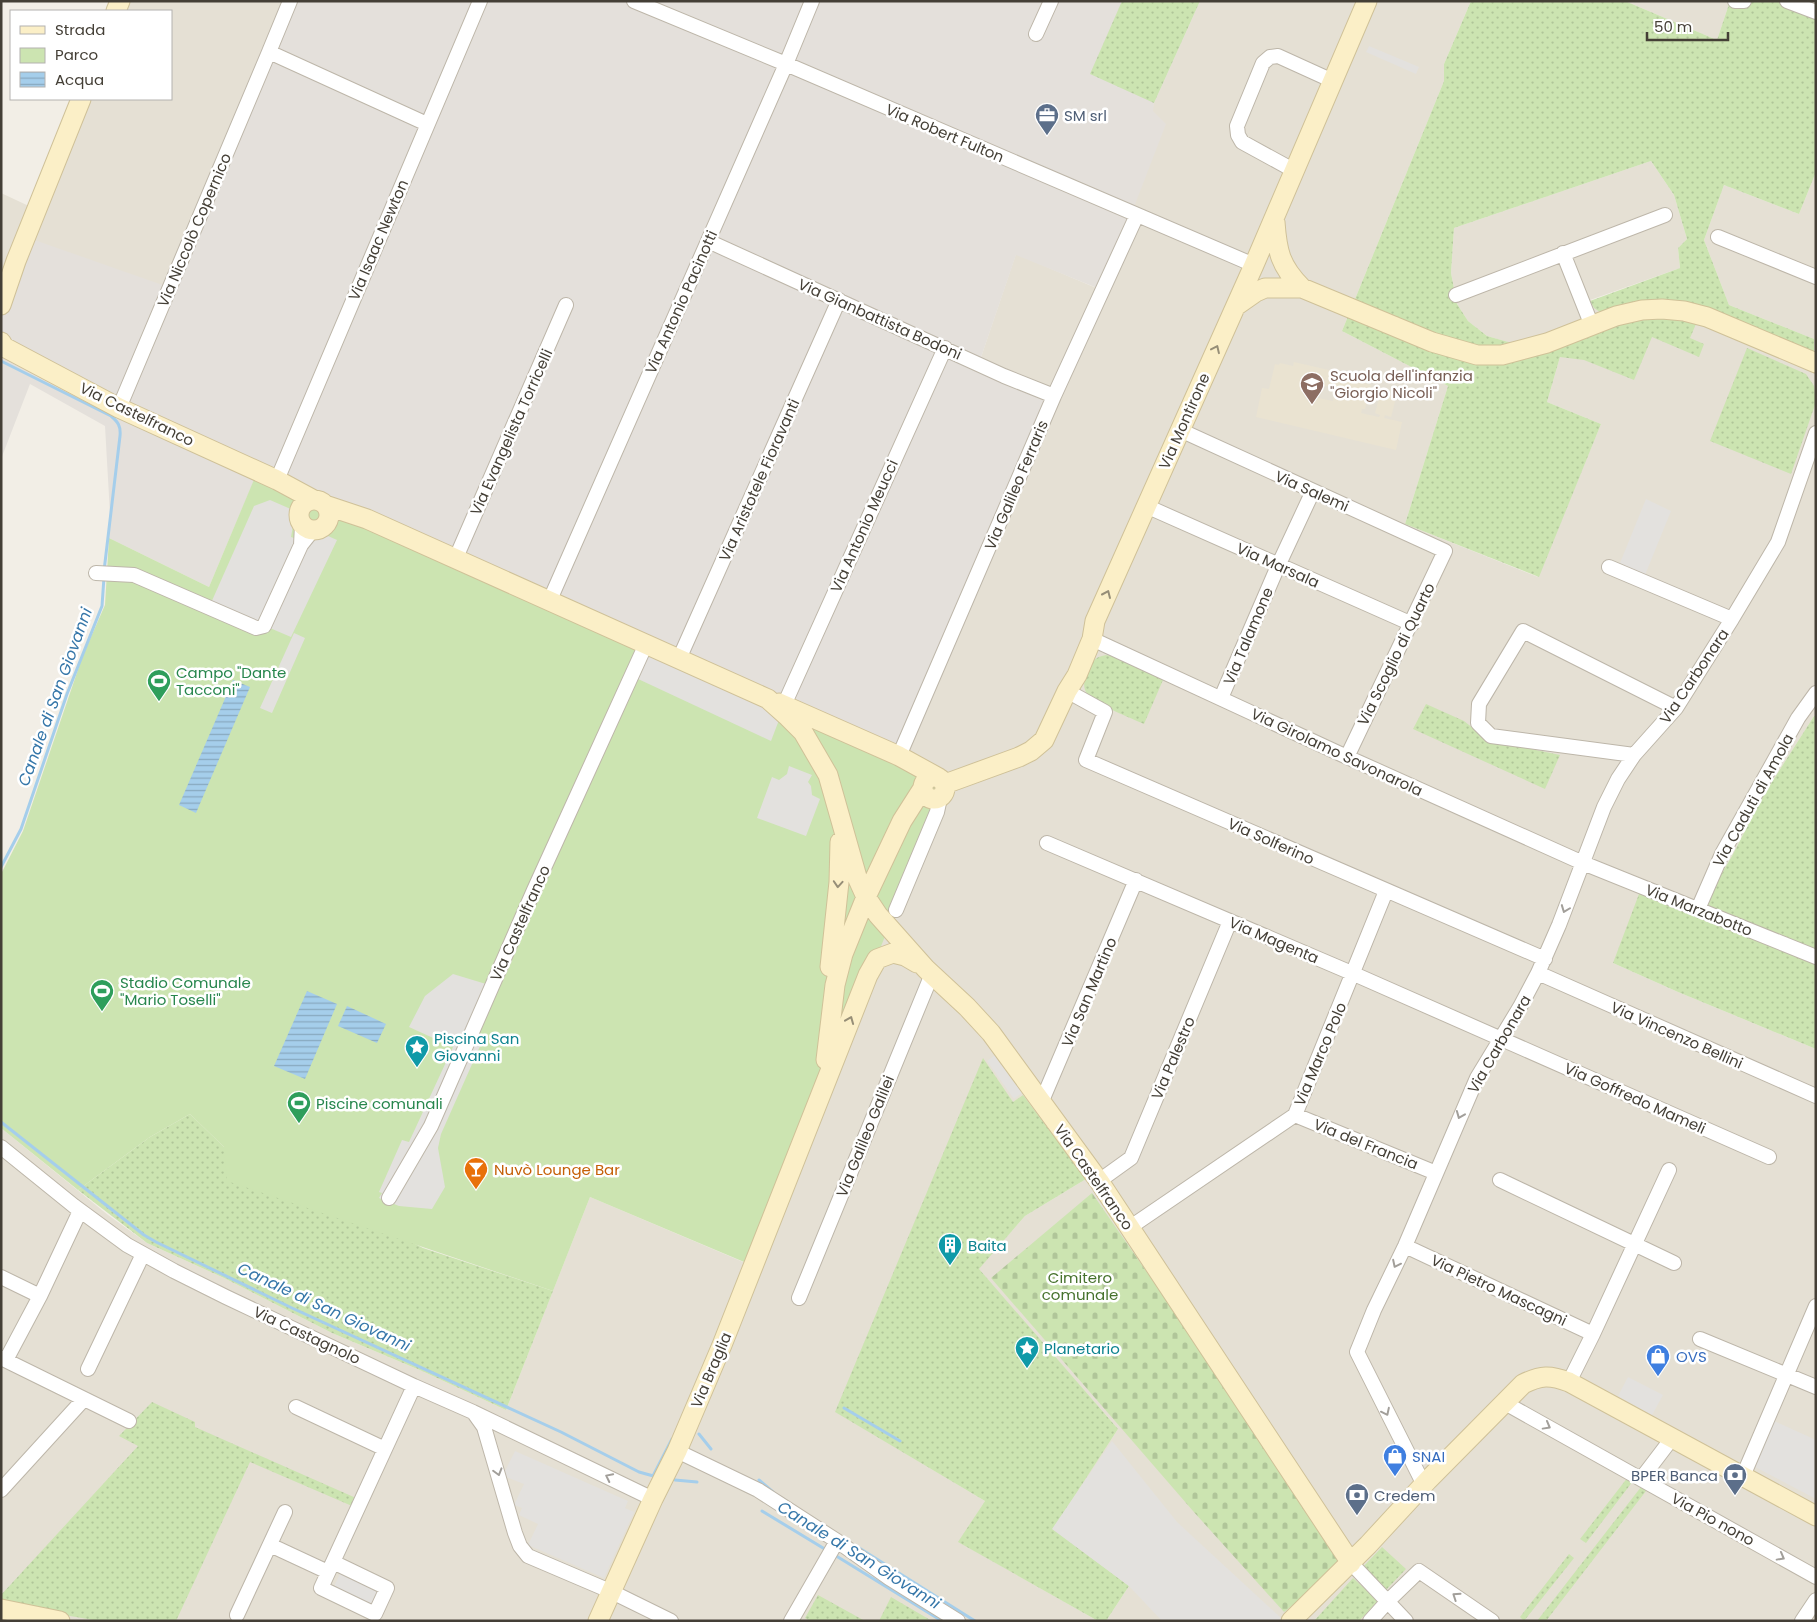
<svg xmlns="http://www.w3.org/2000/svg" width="1817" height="1622" viewBox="0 0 1817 1622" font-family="Poppins,sans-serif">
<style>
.residential{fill:#e5e0d4}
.industrial{fill:#e4e0db}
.education{fill:#eae3d1;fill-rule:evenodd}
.green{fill:url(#green-dots)}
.cemetery{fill:url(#cemetery-stones)}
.pitch{fill:#cce4b1}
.parking{fill:#e3e1de}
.water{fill:url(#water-rules)}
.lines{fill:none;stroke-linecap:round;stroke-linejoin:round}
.stream{stroke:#a5ceeb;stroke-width:3}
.street-casing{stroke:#bdb6a9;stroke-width:16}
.secondary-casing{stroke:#cfc198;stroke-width:21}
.street{stroke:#fff;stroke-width:14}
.secondary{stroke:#fbefc7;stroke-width:19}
.oneway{stroke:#968e77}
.oneway2{stroke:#a29f9a}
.labels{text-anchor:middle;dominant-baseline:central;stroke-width:5;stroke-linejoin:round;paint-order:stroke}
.service-label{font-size:15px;fill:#4e5e75;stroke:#fff;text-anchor:start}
.street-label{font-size:15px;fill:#443f36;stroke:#fff}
.education-label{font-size:15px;fill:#785e54;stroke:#fff;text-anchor:start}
.leisure-label{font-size:15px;fill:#27864d;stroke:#fff;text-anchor:start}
.culture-label{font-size:15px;fill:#0d838f;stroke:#fff;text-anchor:start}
.food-label{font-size:15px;fill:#c56008;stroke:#fff;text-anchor:start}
.park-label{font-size:15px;fill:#46722d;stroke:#fff}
.shop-label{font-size:15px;fill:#366cbe;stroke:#fff;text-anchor:start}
.water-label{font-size:16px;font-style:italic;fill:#3677a9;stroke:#fff}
</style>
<defs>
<pattern id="green-dots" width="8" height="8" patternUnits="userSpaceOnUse" patternTransform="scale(1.25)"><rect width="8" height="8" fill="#cce4b1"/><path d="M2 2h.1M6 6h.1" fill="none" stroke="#b0c599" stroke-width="1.8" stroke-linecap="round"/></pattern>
<pattern id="cemetery-stones" width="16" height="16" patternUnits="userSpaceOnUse" patternTransform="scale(1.25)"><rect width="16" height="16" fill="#cce4b1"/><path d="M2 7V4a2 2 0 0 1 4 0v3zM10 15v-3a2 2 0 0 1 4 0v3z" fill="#b0c599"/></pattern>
<pattern id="water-rules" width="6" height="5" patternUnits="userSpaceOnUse" patternTransform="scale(1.25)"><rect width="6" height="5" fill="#a5ceeb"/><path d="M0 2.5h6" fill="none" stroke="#88a9bf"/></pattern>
</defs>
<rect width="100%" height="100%" fill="#f2eee6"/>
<path class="residential" d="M114,1H287L171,288H1V193L31,207L75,99H171V11H110Z
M1200,1H1471L1444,64V81L1342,331L1448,386L1405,524L1538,577L1601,424L1547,402L1560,357L1487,336L1468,321L1457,304L1451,273L1454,228L1651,161L1674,195L1687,239L1678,248L1680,268L1590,300L1594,308L1667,299L1702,307L1814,339L1729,305L1704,240L1724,185L1799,214L1816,172V716H1814L1763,796L1732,856L1700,910L1613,963L1678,992L1816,1049V1621H1106L1129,1586L1052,1529L1118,1429L978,1269L1025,1216L1086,1179L1023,1096L1014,1102L836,1412L985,1501L959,1542L1098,1621H1V1128L108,1215L147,1243L224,1278L332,1333L422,1371L506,1410L590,1197L755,1267L901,755L978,366L1016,254L1101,290L1154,103Z
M1625,1H1730L1717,40Z"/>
<path class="industrial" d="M287,1H1200L1154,103L1153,111L1166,124L1102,290L1016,255L978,366L1056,397L901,755L258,471L209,587L109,538L110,514L105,426L30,384L1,459V288L26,237L171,288Z"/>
<path class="education" d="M1294,362L1355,376V381L1371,385L1365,409H1362L1361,413L1379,417L1380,415L1375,413L1380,394L1396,397L1391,417L1385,415L1384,418L1402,422L1396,450L1256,417L1262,388L1269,389L1275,364L1279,365L1280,363L1293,366ZM1306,382L1336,388L1333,401L1304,395Z"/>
<path class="green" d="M1122,1H1200L1154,103L1090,74Z
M1471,1H1625L1717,40L1730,1H1785L1816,13V172L1799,214L1724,185L1704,240L1729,305L1814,339V353L1702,307L1667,299L1636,302L1600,312L1594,308L1590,301L1680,268L1678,248L1687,239L1674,195L1651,161L1454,228L1451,273L1457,304L1468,321L1487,336L1547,353L1631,321L1661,319L1679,320L1696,324L1690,338L1704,344L1699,357L1652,337L1634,380L1584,360L1560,357L1547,402L1601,424L1539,577L1405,524L1448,386L1342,331L1444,81V64Z
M1747,348L1806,374L1814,386L1816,402L1791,474L1710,441Z
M1106,655L1115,657L1163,680L1144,724C1131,718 1097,705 1088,695C1082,688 1084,679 1087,672C1092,662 1094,657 1106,655Z
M1426,704L1464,721L1488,740L1560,755L1545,789L1413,729Z
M1814,716H1816V1049L1678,992L1613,963L1642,886L1700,910L1732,856L1763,796Z
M983,1058L1013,1102L1023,1095L1086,1179L1025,1216L979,1269L1118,1429L1053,1529L1129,1586L1106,1621H1098L958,1542L985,1501L835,1412Z
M190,1114L224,1147L423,1248L553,1291L506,1410L422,1371L332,1333L224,1278L147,1243L78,1190L150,1137Z
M152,1402L195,1422V1427L356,1498L352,1506L250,1462L176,1621H99L1,1604V1595L138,1446L119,1436Z
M1628,1477L1633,1481L1586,1543L1580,1539Z
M1641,1487L1646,1491L1546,1621H1537Z
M1382,1547L1406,1569L1386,1590L1362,1568Z
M1569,1554L1574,1558L1524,1621L1520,1617Z
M1353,1578L1378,1601L1359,1621H1314Z
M818,1595L865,1621H810L805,1618Z
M891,1597L932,1621H879Z"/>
<path class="cemetery" d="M1092,1193L1257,1431L1344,1564L1284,1612L1193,1511L991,1278Z"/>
<path class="pitch" d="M258,470L950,776L873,966L756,1267L590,1197L553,1291L227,1181L224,1147L190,1114L150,1137L78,1190L1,1128V874L23,831L83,655L105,605L109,538L209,587Z"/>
<path class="parking" d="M1369,46L1419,67L1416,74L1366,52Z
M1646,499L1671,511L1645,575L1620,563Z
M270,500L293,510V526L291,537L309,543L315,537L328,536L337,540L291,637L211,603L254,506Z
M294,633L305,638L272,713L260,708Z
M648,654L758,703L767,710L779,720L771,741L636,678Z
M789,766L812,775L808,782L811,786L812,795L820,799L806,836L757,818L772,777L779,780L787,774Z
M453,974L486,984L472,1039L481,1044L441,1134L438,1148L445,1187L432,1209L399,1206L379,1198L382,1193L379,1192L402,1140L409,1142L453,1047L409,1027L425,996Z
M998,1053L1024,1091L1014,1099L987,1061Z
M1628,1377L1663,1395L1652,1415L1618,1396Z
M1774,1421L1816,1440V1499L1755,1467Z
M1112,1441L1177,1522L1281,1618L1277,1621H1162L1129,1586L1052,1529Z
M515,1451L628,1501L625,1508L634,1512L604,1578L528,1545L538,1524L519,1515L522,1508L514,1505L524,1484L506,1477L505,1471Z
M345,1563L394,1585L378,1620L329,1597Z"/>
<path class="water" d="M233,680L250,687L196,813L179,805Z
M307,991L337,1004L305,1079L274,1066Z
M347,1006L386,1024L377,1043L338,1026Z"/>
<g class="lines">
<path class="stream" d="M1,361L111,416C118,422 121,426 120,436L104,571
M1,867L21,829L67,694L102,606L104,577
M1,1122L144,1235L156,1242L292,1308L561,1432L639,1472L657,1477
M844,1408L900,1441
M699,1434L711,1449
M653,1476L672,1439
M675,1480L697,1482
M759,1480L773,1492
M762,1511L828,1551
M856,1546L975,1621
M833,1554L942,1621"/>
<g class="street-casing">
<path id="street" d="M634,1L786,64L1254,265
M1735,1H1744
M1787,1L1816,12
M1036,34L1051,1
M269,52L290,1
M1295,171L1242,142L1238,135L1237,126L1263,63L1270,57L1278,56L1333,81
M1718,237L1816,277
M708,241L1004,376L1054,396
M1563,253L1592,326
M1456,295L1665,215
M119,408L269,52L427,124
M1180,430L1445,551L1347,757
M277,480L480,1
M1146,506L1412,624
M301,545L302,525
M455,560L566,305
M1609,567L1732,619
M96,573L134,575L256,628L264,626L301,545L313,530
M549,602L786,64L812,1
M1092,639L1347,757L1583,863L1816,957
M679,659L839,300
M1067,691L1105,712L1086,760L1545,959
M1221,698L1278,566L1313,491
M784,705L945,348
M1634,755L1491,736L1478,723L1479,704L1523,631L1676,708
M899,756L1054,396L1137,215
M1047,843L1354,974L1769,1157
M1698,909L1722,854L1798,718L1816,693
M896,910L937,812L940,798
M1538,973L1816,1096
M1041,1103L1136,880
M1295,1115L1436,1173
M1,1147L74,1206L127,1245L174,1271L226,1297L414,1386L473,1412L653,1499
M1500,1180L1674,1263
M1099,1181L1131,1158L1230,921
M389,1198L431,1126L534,890L646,644
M1129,1228L1295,1115L1386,891
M1405,1246L1593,1334
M1,1277L40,1296
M799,1298L932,974
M1700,1339L1816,1387
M1,1358L129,1421
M6,1360L40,1296L80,1211
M88,1369L143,1254
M1569,1382L1593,1334L1669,1170
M1505,1403L1816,1577
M296,1407L385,1449
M474,1413L484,1427L515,1533L520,1546L528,1556L610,1591L671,1621
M677,1451L758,1490L837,1541L889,1578L958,1621
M1743,1476L1816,1306
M1641,1479L1673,1437
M1424,1485L1357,1352L1374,1310L1405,1246L1477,1078L1520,1007L1538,973L1559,925L1604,807L1618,779L1634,755L1676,708L1732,619L1778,542L1816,433
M1,1490L84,1399
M270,1545L328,1572
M333,1562L387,1588L375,1614L321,1588L414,1386
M1351,1563L1406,1621
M237,1615L285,1512
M791,1621L837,1541
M1370,1621L1388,1601L1419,1571L1492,1621
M1802,1621L1816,1600"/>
</g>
<g class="secondary-casing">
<path id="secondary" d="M116,11L120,1
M1275,222C1277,251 1280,266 1302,288
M1,305L16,261L81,99
M1236,306L1256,292L1265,288H1302L1432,342L1477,355H1502L1547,343L1616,316L1642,310L1662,309L1684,311L1707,317L1816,363
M1,342L4,347L119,408L277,480L314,500
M299 515a15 15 0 1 1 30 0a15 15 0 1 1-30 0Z
M325,505L367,519L768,699L788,717L803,732L828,775L857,877L866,897L878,915L926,969L967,1007L991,1033L1099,1181L1351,1563
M779,703L899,756L939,778
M923 788a11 11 0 1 1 22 0a11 11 0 1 1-22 0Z
M945,784L1019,757L1031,751L1044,740L1067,691L1077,675L1092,639L1095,621L1254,265L1367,1
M830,967L839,882L840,842
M826,1060L835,985L843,954L866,897L902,821L923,788
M1,1609L60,1621
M598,1621L653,1499L677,1451L722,1345L868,975L877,959L893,953L905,956L917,963
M1291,1621L1368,1545L1428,1480L1523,1384C1541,1375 1550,1375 1569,1382L1816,1516"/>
</g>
<use href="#street" class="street"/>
<use href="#secondary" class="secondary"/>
</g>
<defs><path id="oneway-chevron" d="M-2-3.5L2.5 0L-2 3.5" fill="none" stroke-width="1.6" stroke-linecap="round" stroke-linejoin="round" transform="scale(1.25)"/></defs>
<g class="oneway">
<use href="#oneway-chevron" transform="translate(1216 349) rotate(-65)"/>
<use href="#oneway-chevron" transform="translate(1107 594) rotate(-66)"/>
<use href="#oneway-chevron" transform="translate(838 884) rotate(94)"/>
<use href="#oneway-chevron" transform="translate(850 1020) rotate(-68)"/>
</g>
<g class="oneway2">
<use href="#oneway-chevron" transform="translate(1565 909) rotate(111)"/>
<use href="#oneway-chevron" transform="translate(1460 1115) rotate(112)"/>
<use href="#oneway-chevron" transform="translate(1396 1264) rotate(116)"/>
<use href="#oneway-chevron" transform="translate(1386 1412) rotate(64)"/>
<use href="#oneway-chevron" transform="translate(1547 1426) rotate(29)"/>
<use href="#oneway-chevron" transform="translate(498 1472) rotate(74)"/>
<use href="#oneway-chevron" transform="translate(609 1477) rotate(-154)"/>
<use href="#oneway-chevron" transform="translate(1781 1557) rotate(29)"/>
<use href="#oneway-chevron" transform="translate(1456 1596) rotate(-146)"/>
</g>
<defs>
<g id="office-pin" transform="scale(1.25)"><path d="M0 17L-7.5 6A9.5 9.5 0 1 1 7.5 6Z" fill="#5c6f8a" stroke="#fff"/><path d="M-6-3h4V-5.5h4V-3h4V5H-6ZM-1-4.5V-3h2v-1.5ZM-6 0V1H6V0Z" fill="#fff"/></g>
<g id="school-pin" transform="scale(1.25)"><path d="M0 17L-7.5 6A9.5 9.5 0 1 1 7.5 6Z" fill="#8d6e63" stroke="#fff"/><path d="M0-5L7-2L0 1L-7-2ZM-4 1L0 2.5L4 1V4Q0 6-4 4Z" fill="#fff"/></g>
<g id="stadium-pin" transform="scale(1.25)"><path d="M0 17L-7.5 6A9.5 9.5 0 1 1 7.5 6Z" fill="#2e9e5b" stroke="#fff"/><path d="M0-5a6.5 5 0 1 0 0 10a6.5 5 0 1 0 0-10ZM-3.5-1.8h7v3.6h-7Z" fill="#fff"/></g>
<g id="sight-pin" transform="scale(1.25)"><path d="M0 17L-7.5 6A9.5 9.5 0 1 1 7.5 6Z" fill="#0f9aa8" stroke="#fff"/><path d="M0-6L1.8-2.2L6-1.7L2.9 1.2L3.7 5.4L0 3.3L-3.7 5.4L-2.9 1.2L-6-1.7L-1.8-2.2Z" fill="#fff"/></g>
<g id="bar-pin" transform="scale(1.25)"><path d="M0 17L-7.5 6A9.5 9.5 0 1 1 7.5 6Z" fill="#e8710a" stroke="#fff"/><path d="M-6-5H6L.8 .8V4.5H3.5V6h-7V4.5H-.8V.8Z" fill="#fff"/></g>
<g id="building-pin" transform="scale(1.25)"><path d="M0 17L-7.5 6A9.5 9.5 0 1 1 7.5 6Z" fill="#0f9aa8" stroke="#fff"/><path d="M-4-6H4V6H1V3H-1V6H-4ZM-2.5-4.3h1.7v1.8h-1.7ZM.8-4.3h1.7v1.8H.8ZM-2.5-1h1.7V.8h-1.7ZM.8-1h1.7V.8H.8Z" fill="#fff"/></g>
<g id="shop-pin" transform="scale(1.25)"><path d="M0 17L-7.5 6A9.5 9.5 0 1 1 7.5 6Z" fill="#3f7fe0" stroke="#fff"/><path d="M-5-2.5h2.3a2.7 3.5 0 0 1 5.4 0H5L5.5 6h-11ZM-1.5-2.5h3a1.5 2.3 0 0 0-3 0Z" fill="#fff"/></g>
<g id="bank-pin" transform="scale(1.25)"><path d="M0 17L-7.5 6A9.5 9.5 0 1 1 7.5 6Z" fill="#5c6f8a" stroke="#fff"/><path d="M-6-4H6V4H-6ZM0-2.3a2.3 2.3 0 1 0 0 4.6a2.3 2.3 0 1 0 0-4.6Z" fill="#fff"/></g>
</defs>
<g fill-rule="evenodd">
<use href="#office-pin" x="1047" y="115"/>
<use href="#school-pin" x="1312" y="384"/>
<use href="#stadium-pin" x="159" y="681"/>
<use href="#stadium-pin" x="102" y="991"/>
<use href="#sight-pin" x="417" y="1047"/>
<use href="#stadium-pin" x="299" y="1103"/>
<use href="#bar-pin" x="476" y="1169"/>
<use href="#building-pin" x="950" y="1245"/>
<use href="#sight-pin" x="1027" y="1348"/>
<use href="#shop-pin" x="1658" y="1356"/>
<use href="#shop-pin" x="1395" y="1456"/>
<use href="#bank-pin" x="1735" y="1475"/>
<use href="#bank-pin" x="1357" y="1495"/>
</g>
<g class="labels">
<g class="service-label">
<text x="1064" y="115">SM srl</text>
<text x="1718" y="1475" text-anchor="end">BPER Banca</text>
<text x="1374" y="1495">Credem</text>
</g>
<g class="street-label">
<text transform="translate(945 133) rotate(23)">Via Robert Fulton</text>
<text transform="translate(194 230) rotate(-67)">Via Niccolò Copernico</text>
<text transform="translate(378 240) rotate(-67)">Via Isaac Newton</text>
<text transform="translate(681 302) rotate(-66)">Via Antonio Pacinotti</text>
<text transform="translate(880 319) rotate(24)">Via Gianbattista Bodoni</text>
<text transform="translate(137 414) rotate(26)">Via Castelfranco</text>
<text transform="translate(1184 421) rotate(-66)">Via Montirone</text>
<text transform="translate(511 432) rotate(-66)">Via Evangelista Torricelli</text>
<text transform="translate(759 480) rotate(-66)">Via Aristotele Fioravanti</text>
<text transform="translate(1016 485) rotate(-67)">Via Galileo Ferraris</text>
<text transform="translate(1312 491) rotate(24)">Via Salemi</text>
<text transform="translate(864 526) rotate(-66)">Via Antonio Meucci</text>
<text transform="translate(1278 565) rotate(24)">Via Marsala</text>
<text transform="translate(1248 636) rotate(-67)">Via Talamone</text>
<text transform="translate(1396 654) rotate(-64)">Via Scoglio di Quarto</text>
<text transform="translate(1694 676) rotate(-56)">Via Carbonara</text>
<text transform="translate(1337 752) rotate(25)">Via Girolamo Savonarola</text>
<text transform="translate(1753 800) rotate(-61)">Via Caduti di Amola</text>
<text transform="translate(1271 841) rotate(24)">Via Solferino</text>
<text transform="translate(1699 910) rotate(22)">Via Marzabotto</text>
<text transform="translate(520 923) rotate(-66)">Via Castelfranco</text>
<text transform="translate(1274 940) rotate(23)">Via Magenta</text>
<text transform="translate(1089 992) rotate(-67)">Via San Martino</text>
<text transform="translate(1677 1035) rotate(24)">Via Vincenzo Bellini</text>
<text transform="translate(1499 1044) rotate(-60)">Via Carbonara</text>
<text transform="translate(1320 1054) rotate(-67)">Via Marco Polo</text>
<text transform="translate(1173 1058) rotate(-67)">Via Palestro</text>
<text transform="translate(1635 1098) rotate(24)">Via Goffredo Mameli</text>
<text transform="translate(865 1136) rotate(-68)">Via Galileo Galilei</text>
<text transform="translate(1366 1144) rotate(22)">Via del Francia</text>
<text transform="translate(1094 1177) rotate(55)">Via Castelfranco</text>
<text transform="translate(1499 1290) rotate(25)">Via Pietro Mascagni</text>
<text transform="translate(307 1335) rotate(25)">Via Castagnolo</text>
<text transform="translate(711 1370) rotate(-67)">Via Braglia</text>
<text transform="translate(1713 1519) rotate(29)">Via Pio nono</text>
</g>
<g class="education-label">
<text x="1330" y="375">Scuola dell'infanzia<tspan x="1330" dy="17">"Giorgio Nicoli"</tspan></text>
</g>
<g class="leisure-label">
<text x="176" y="672">Campo "Dante<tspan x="176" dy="17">Tacconi"</tspan></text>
<text x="120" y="982">Stadio Comunale<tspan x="120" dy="17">"Mario Toselli"</tspan></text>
<text x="316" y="1103">Piscine comunali</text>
</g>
<g class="culture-label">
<text x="434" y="1038">Piscina San<tspan x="434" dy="17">Giovanni</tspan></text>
<text x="968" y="1245">Baita</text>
<text x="1044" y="1348">Planetario</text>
</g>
<g class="food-label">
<text x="494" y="1169">Nuvò Lounge Bar</text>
</g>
<g class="park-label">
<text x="1080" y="1277">Cimitero<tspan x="1080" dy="17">comunale</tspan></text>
</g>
<g class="shop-label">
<text x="1676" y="1356">OVS</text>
<text x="1412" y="1456">SNAI</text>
</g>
<g class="water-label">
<text transform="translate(55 697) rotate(-70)">Canale di San Giovanni</text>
<text transform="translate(324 1307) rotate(25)">Canale di San Giovanni</text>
<text transform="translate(859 1555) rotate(32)">Canale di San Giovanni</text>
</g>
</g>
<rect width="1817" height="1622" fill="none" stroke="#443f36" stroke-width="5"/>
<rect x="10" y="10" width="162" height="90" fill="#ffffff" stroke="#b4b2af"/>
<rect x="20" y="26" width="25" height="8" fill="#fbefc7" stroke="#b4b2af"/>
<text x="55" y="35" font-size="15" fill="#443f36">Strada</text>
<rect x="20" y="48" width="25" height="15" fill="#cce4b1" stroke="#b4b2af"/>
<text x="55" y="60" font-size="15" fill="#443f36">Parco</text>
<rect x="20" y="72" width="25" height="15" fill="url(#water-rules)" stroke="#b4b2af"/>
<text x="55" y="85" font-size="15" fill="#443f36">Acqua</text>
<path d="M1647 32v8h81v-8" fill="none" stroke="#443f36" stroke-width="2.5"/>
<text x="1654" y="32" font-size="15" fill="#443f36" stroke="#ffffff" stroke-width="4" paint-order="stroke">50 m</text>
</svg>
